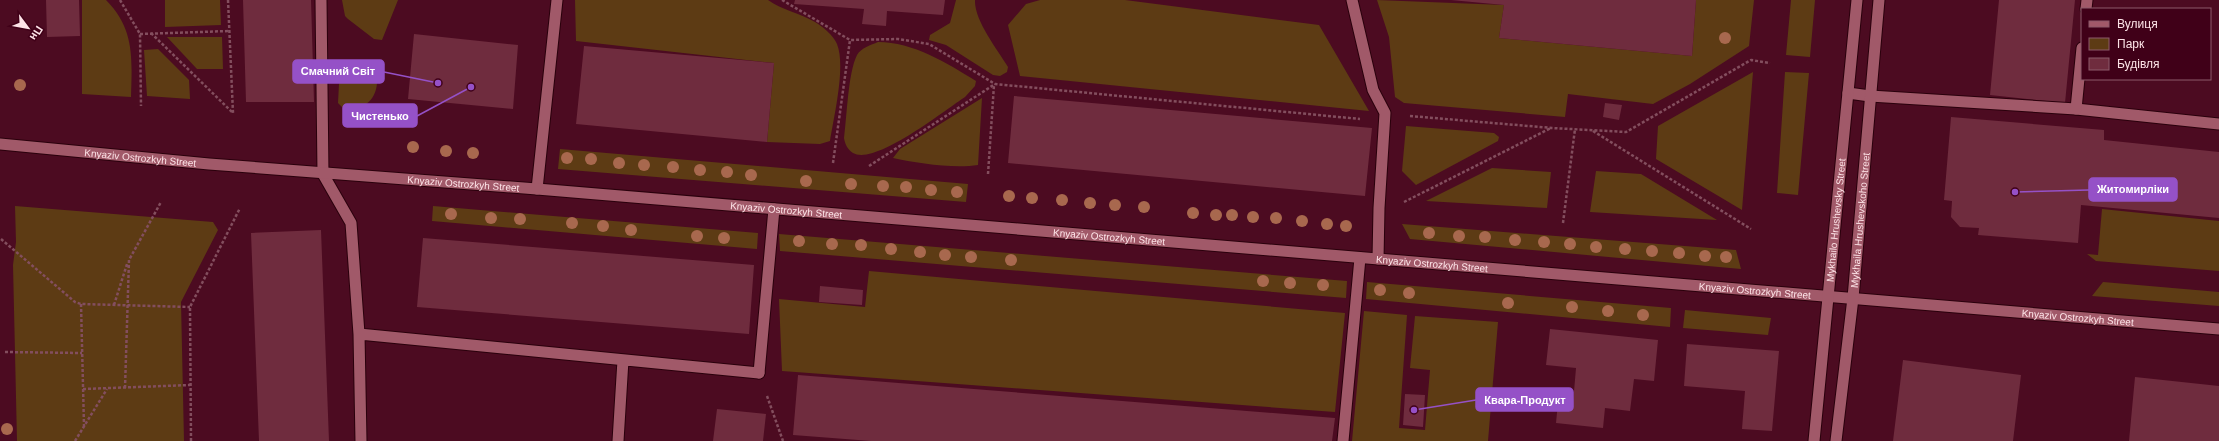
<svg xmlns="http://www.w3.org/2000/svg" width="2219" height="441" viewBox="0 0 2219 441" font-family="Arial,sans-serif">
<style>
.green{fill:#5d3b14}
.building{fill:#6f2c3e}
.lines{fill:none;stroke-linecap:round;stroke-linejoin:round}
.service-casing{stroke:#2a000c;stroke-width:13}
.minor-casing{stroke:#2a000c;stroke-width:13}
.tertiary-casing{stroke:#2a000c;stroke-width:13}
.secondary-casing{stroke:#2a000c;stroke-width:13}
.path{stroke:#834e5e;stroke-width:2.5;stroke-dasharray:3 2;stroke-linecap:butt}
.service{stroke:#a15969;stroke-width:11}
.minor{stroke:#a15969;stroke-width:11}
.tertiary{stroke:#a15969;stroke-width:11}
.secondary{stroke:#a15969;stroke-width:11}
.tree{fill:#a8684e}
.labels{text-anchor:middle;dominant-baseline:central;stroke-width:3;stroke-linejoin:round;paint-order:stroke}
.street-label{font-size:10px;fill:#fde3e7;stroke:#400018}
.leader{fill:none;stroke:#9551c7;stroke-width:1.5}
.callout-dot{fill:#9551c7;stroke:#400018;stroke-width:1.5}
.callout{fill:#9551c7;stroke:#9551c7;stroke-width:1.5}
.callout-label{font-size:11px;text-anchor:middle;font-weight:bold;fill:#fff}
</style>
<rect width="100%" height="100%" fill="#4c0b21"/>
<path class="green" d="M82,0H106C135,29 132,59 131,97L82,94Z
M165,0H220L221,25L165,27Z
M342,0H398L382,40L374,39L348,19L345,16Z
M575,0H768C782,10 800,13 815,22C822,26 834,36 837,44C846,66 834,116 830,141L820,144L767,142L774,63L576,41Z
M956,0H975C974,20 997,49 1008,67L1007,72L1000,76L993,75L946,45L929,40L930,35L950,23Z
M1040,0H1125L1319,25L1369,111L1020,76L1008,25L1026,4Z
M1377,0L1504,5L1499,38L1692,56L1696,0H1754L1749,46L1690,84L1653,104L1568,94L1565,117L1404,103L1395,97L1389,37Z
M1791,0H1815L1810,57L1786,55Z
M167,37H222L223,69H197Z
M878,42C913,42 947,63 976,81L975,86L965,97C945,110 875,166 853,153C847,149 845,144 844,138C847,116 848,73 857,55C861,48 871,45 878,42Z
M158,49L189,80L190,99L147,96L144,50Z
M347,64H365L376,70C381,94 369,110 345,110L338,103L339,84Z
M1753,72L1742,210L1656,159L1658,126Z
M1785,72L1809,73L1798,195L1777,193Z
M982,98L978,165C954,169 916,163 893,158L900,149Z
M1406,126L1494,133L1499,137L1498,141L1416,185L1402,171Z
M560,149L968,184L966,202L558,169Z
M1492,168L1551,172L1547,208L1426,201Z
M1596,171L1641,174L1717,220L1590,212Z
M15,206L213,222L218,230L181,302L184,441H17L13,265L16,242Z
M433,206L758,233L757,249L432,221Z
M2102,209L2219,221V271L2096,261L2087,254L2098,255Z
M1402,224L1736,250L1741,269L1410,239Z
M779,234L1347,281L1346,298L780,251Z
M869,271L1345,313L1335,412L782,371L779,299L865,307Z
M1367,282L1671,308L1670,327L1366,299Z
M2103,282L2219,292V306L2092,296Z
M1685,310L1771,318L1768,335L1683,328Z
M1364,311L1407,315L1399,428L1425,430L1430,370L1410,368L1415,316L1498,322L1488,441H1352Z"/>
<path class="building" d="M46,0H79L80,36L47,37Z
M243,0H311L314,102H246Z
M795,0H945L943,15L887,11L886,26L862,24L864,9L794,4Z
M1451,0H1696L1692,56L1499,38L1504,5Z
M1999,0H2075L2065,103L1990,95Z
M414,34L518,45L513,109L408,99Z
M584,46L774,63L767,142L576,124Z
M1014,96L1372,128L1365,196L1008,163Z
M1605,103L1622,105L1619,120L1603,117Z
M1951,117L2104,130V140L2219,152V218L2081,205L2078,243L1978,235L1979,228L1960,227L1951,217L1952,201L1944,200Z
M321,230L329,441H259L251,233Z
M423,238L754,265L749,334L417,307Z
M820,286L863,290L862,305L819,302Z
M1550,329L1658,340L1654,381L1634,379L1630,411L1605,408L1603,428L1556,423L1558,402L1573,403L1576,368L1546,365Z
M1687,344L1779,351L1772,431L1742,429L1745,391L1684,386Z
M1903,360L2021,375L2013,441H1893Z
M798,375L1335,418L1332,441H871L793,435Z
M2135,377L2219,386V441H2129Z
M1405,394L1425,395L1423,427L1403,425Z
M717,409L766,414L763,441H713Z"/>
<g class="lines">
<g class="service-casing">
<path id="service" d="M321,0L323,174L351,223L359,334L361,441
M1352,0L1373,90L1385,113L1379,208L1378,259
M1848,93L1870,96
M2076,109L2219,124
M359,334L759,373
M618,441L623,360
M1343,441L1360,258"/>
</g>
<g class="minor-casing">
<path id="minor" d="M2086,9L2087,0
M1870,96L2076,109L2082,48
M537,189L557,0
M759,373L774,209"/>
</g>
<g class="tertiary-casing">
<g id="tertiary">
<path id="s1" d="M0,144L209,164L537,189L2219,329"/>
</g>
</g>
<g class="secondary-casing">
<g id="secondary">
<path id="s2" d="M1814,441L1857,0"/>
<path id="s3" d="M1836,441L1853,298L1879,0"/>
</g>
</g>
<path class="path" d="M120,0L140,34L141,106
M228,0L233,113
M782,0L850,40L898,39L929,44L995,84L1360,119
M151,33L233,113
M140,34L229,31
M1410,116L1552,128L1626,132L1751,60L1770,63
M1593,131L1751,229
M833,163L850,40
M869,166L995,84
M988,174L994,85
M1404,202L1551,128
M1563,223L1575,129
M1,239L75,302L81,304L190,307
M81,304L84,426
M114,305L127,264
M5,352L82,353
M125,388L129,260L161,202
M83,389L190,385
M767,396L783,441
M75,441L107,389
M191,441L190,307L240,208"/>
<use href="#service" class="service"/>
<use href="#minor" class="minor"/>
<use href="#tertiary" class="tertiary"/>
<use href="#secondary" class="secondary"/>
</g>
<g class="tree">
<circle cx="1725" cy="38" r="6"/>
<circle cx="20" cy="85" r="6"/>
<circle cx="413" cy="147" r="6"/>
<circle cx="446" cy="151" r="6"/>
<circle cx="473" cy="153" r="6"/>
<circle cx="567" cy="158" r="6"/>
<circle cx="591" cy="159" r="6"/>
<circle cx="619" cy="163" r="6"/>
<circle cx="644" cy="165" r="6"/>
<circle cx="673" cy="167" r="6"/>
<circle cx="700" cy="170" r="6"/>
<circle cx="727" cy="172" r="6"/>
<circle cx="751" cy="175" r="6"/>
<circle cx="806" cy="181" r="6"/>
<circle cx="851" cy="184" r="6"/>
<circle cx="883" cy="186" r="6"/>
<circle cx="906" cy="187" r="6"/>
<circle cx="931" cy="190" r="6"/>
<circle cx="957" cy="192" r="6"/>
<circle cx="1009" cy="196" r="6"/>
<circle cx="1032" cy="198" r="6"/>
<circle cx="1062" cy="200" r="6"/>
<circle cx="1090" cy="203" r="6"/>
<circle cx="1115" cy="205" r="6"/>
<circle cx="1144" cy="207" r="6"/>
<circle cx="1193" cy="213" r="6"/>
<circle cx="451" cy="214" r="6"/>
<circle cx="1216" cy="215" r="6"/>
<circle cx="1232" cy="215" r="6"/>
<circle cx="1253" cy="217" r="6"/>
<circle cx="491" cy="218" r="6"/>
<circle cx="1276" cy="218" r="6"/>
<circle cx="520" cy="219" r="6"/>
<circle cx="1302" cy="221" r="6"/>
<circle cx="572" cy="223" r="6"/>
<circle cx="1327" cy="224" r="6"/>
<circle cx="603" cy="226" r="6"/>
<circle cx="1346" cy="226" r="6"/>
<circle cx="631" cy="230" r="6"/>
<circle cx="1429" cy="233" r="6"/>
<circle cx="697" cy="236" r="6"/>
<circle cx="1459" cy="236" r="6"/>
<circle cx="1485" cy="237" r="6"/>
<circle cx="724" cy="238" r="6"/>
<circle cx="1515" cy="240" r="6"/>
<circle cx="799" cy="241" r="6"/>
<circle cx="1544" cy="242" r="6"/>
<circle cx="832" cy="244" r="6"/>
<circle cx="1570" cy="244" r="6"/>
<circle cx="861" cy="245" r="6"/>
<circle cx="1596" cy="247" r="6"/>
<circle cx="891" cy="249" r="6"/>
<circle cx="1625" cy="249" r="6"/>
<circle cx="1652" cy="251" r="6"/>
<circle cx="920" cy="252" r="6"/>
<circle cx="1679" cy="253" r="6"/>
<circle cx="945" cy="255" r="6"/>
<circle cx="1705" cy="256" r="6"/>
<circle cx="971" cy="257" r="6"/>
<circle cx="1726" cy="257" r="6"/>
<circle cx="1011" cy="260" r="6"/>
<circle cx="1263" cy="281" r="6"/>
<circle cx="1290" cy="283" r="6"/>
<circle cx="1323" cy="285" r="6"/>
<circle cx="1380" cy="290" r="6"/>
<circle cx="1409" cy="293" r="6"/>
<circle cx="1508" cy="303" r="6"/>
<circle cx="1572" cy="307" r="6"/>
<circle cx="1608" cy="311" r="6"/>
<circle cx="1643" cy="315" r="6"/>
<circle cx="7" cy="429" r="6"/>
</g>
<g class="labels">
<g class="street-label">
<text stroke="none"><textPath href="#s1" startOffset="141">Knyaziv Ostrozkyh Street</textPath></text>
<text stroke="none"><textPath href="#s1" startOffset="465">Knyaziv Ostrozkyh Street</textPath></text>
<text stroke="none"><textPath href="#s1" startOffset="789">Knyaziv Ostrozkyh Street</textPath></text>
<text stroke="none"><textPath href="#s2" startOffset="222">Mykhailo Hrushevsky Street</textPath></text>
<text stroke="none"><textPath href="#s3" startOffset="222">Mykhaila Hrushevskoho Street</textPath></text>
<text stroke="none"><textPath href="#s1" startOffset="1113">Knyaziv Ostrozkyh Street</textPath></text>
<text stroke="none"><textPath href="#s1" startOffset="1437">Knyaziv Ostrozkyh Street</textPath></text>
<text stroke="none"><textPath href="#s1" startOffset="1761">Knyaziv Ostrozkyh Street</textPath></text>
<text stroke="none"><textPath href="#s1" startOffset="2085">Knyaziv Ostrozkyh Street</textPath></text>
</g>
</g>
<path class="leader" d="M438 83L384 72M471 87L417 116M2015 192L2089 190M1414 410L1476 400"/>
<g class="callout-dot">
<circle cx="438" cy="83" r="4"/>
<circle cx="471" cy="87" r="4"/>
<circle cx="2015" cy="192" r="4"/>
<circle cx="1414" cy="410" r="4"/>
</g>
<g class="callout">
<rect x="293" y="60" width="91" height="23" rx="4"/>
<rect x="343" y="104" width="74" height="23" rx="4"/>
<rect x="2089" y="178" width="88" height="23" rx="4"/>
<rect x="1476" y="388" width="97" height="23" rx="4"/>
</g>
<g class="callout-label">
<text x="338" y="75">Смачний Світ</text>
<text x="380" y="120">Чистенько</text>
<text x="2133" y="193">Житомирліки</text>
<text x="1525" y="404">Квара-Продукт</text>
</g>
<rect x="2081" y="8" width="130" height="72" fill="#400018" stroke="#8c5b6b"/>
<rect x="2089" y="21" width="20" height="6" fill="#a15969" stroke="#8c5b6b"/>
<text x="2117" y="28" font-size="12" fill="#fde3e7">Вулиця</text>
<rect x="2089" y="38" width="20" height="12" fill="#5d3b14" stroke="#8c5b6b"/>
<text x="2117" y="48" font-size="12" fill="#fde3e7">Парк</text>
<rect x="2089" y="58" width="20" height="12" fill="#6f2c3e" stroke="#8c5b6b"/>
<text x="2117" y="68" font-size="12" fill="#fde3e7">Будівля</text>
<g transform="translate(28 28) rotate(122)" stroke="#400018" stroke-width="3" paint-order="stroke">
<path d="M0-3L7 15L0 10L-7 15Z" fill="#fde3e7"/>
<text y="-6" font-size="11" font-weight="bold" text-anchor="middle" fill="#fde3e7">Пн</text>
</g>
</svg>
